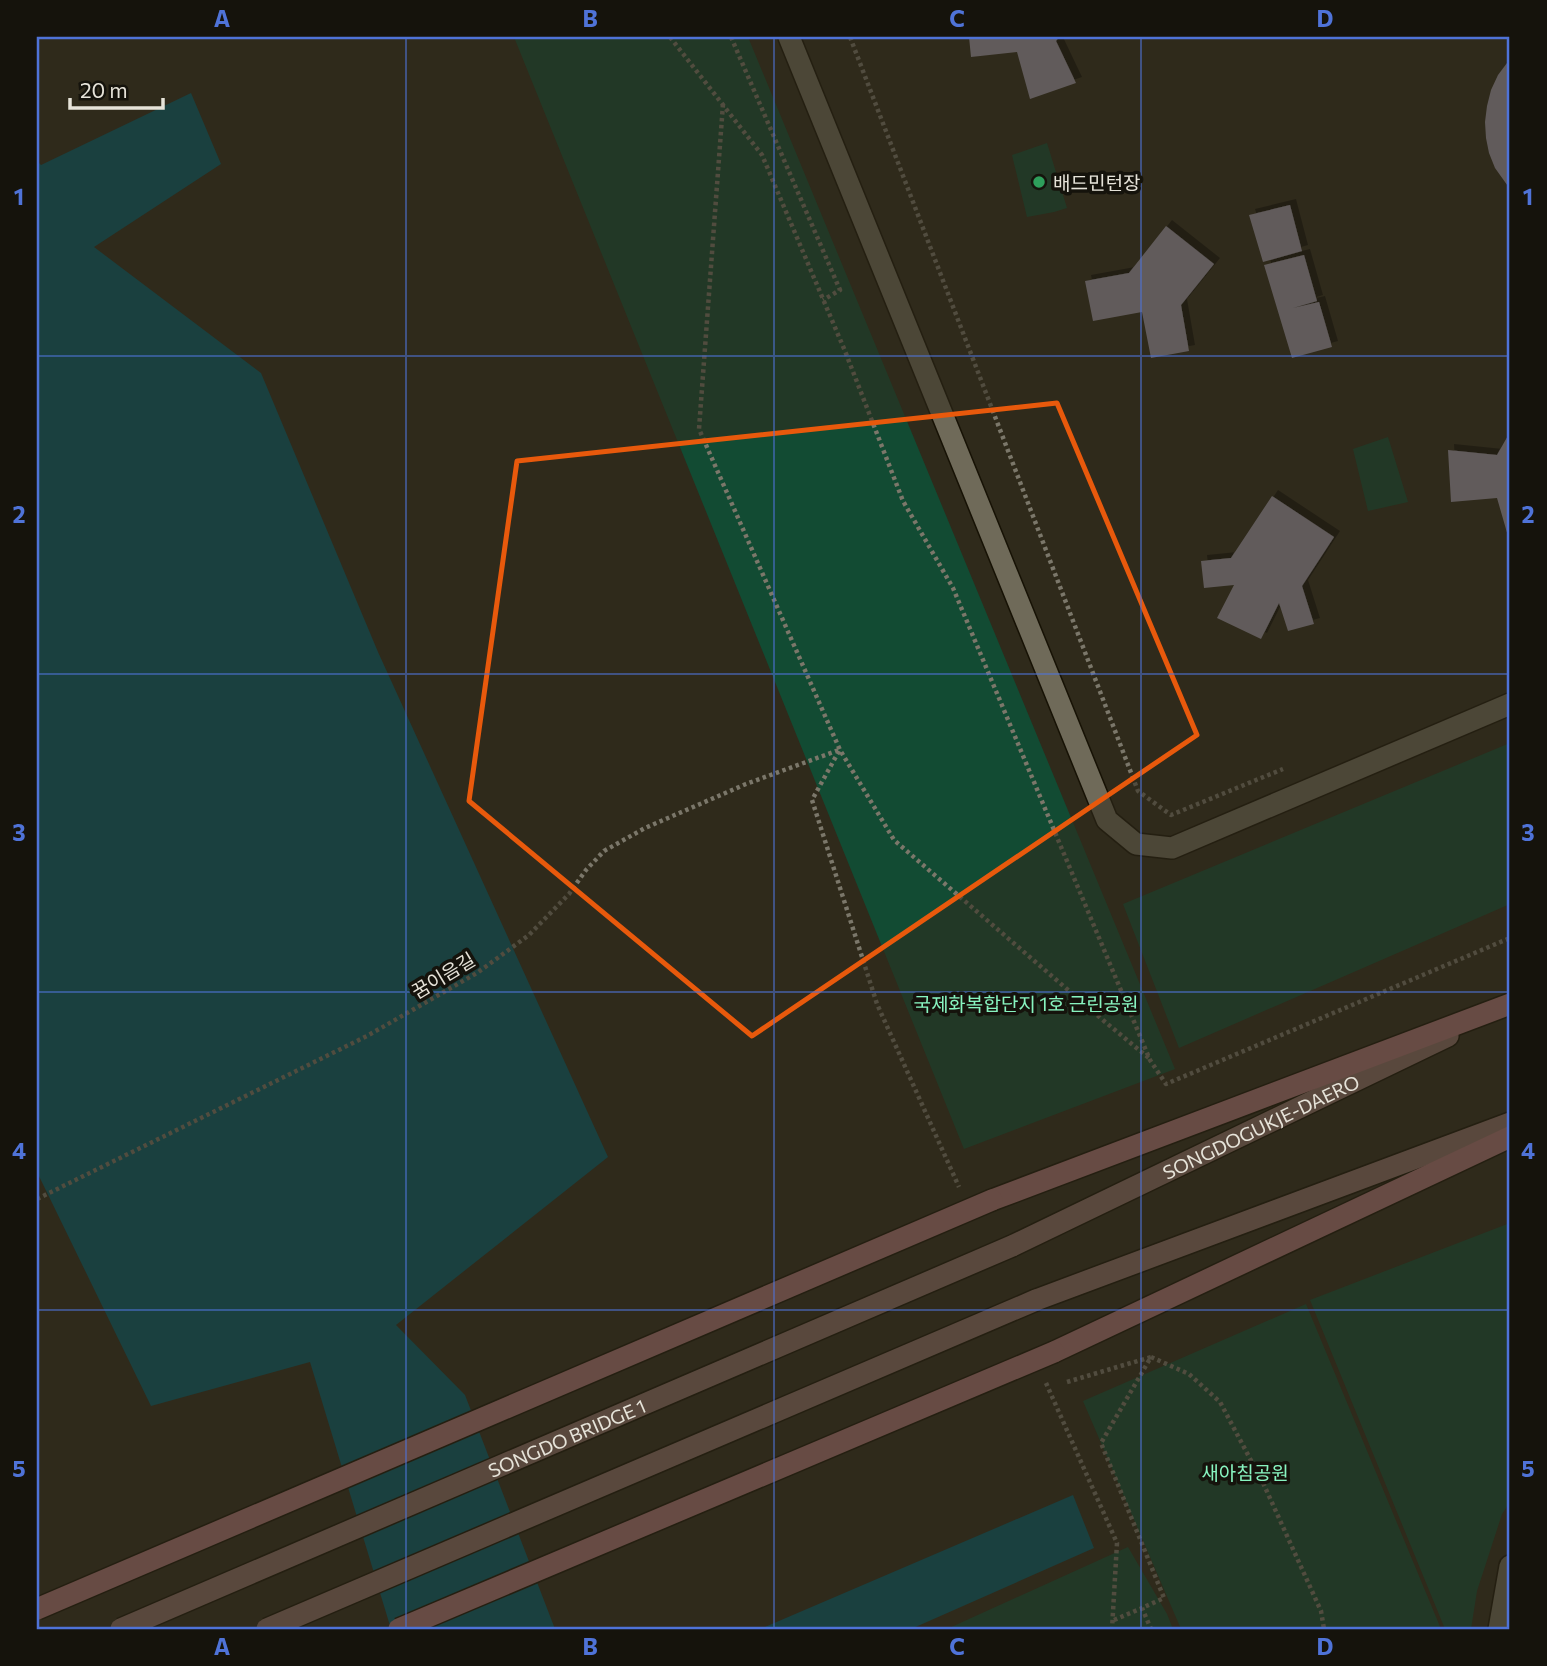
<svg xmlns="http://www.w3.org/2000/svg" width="1547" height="1666" viewBox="0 0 1547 1666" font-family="Commissioner,'Noto Sans KR',sans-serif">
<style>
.green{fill:#124b33}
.water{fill:#015b6a}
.building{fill:#9d97a9;filter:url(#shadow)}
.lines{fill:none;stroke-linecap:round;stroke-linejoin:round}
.street-casing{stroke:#171205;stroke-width:24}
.secondary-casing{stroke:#171205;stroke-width:24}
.primary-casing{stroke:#171205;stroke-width:24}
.path{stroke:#7b776a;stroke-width:4.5;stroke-dasharray:3.5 3.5;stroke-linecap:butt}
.street{stroke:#6f6a59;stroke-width:21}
.secondary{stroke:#8d6e67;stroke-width:21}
.primary{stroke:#ac7375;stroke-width:21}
.secondary-bridge-casing{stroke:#171205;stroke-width:24;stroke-linecap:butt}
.primary-bridge-casing{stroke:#171205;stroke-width:24;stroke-linecap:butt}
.secondary-bridge{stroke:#8d6e67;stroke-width:21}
.primary-bridge{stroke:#ac7375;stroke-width:21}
.marked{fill:none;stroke:#e8590c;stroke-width:5;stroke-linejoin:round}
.grid{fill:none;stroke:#4f73d8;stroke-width:2;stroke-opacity:0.55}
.leisure-dot{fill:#2e9e5b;stroke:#15130c;stroke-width:2.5}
.labels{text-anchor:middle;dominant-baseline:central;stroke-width:7;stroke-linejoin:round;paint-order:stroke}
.poi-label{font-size:19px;fill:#e6e3d9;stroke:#15130c;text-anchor:start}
.street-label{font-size:19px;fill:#e6e3d9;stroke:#15130c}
.park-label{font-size:19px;fill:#88f4c0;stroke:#15130c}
.neatline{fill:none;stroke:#4f73d8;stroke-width:2.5}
.grid-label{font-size:23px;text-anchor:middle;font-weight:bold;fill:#4f73d8}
</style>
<defs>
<filter id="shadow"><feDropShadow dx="6" dy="-6" stdDeviation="0" flood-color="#0009"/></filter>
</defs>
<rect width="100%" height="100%" fill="#2f2a1b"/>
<path class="green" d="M514,37H748L1175,1069L964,1149Z
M1047,143L1067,208L1054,212L1027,217L1012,155Z
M1388,437L1408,502L1368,511L1353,449Z
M1510,743V904L1179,1048L1123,904Z
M1510,1223V1502L1502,1514L1477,1591L1471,1629H1445L1310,1300Z
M1306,1304L1441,1629H1181L1083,1401Z
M1128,1547L1167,1614L1173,1629H947Z"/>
<path class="water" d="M191,93L221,164L94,247L261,373L378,652L608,1157L396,1325L465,1395L555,1629H391L310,1362L151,1406L37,1172V161L41,165Z
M1073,1495L1094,1548L911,1629H760Z"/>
<path class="building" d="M969,37H1059L1056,41L1076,83L1030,99L1017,52L971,57Z
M1510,59V189L1495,168L1489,153L1486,138L1485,122L1487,106L1491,90L1498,75Z
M1290,205L1302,251L1263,262L1249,215Z
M1166,226L1214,264L1181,305L1189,351L1151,358L1142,312L1093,321L1085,281L1129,273Z
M1304,255L1317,301L1293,308L1319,302L1332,347L1292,358L1264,265Z
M1510,432V543L1497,498L1451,502L1448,450L1497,455Z
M1272,496L1334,537L1302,586L1314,624L1288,631L1279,603L1261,639L1217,618L1234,585L1204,588L1201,561L1231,558Z"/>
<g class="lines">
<g class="street-casing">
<path id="street" d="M789,37L1107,820L1136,844L1172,848L1510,704
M1499,1629L1510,1566"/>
</g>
<g class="secondary-casing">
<g id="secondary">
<path id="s1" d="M1012,1246L1448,1036"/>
<path d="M1036,1300L1510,1123"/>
</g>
</g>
<g class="primary-casing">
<path id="primary" d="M992,1200L1510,1004
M1054,1352L1510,1137"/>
</g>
<path class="path" d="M670,37L762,155L845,351L903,501L953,588L1150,1060L1166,1084L1510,938
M731,37L840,290L823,300
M850,37L1138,791L1171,815L1283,769
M723,104L699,429L840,750L894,840L1104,1021L1150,1059
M839,751L812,800L877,1004L959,1187
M37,1199L367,1036L477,973L529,935L569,894L586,870L604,851L645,828L746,784L839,750
M1151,1357L1189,1374L1220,1402L1264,1485L1321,1611L1324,1629
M1067,1382L1151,1357L1101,1443L1164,1598L1142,1608L1151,1629
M1046,1383L1117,1543L1112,1629
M1114,1620L1142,1608"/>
<use href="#street" class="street"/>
<use href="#secondary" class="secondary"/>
<use href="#primary" class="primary"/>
<g class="secondary-bridge-casing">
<g id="secondary-bridge">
<path id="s2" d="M121,1629L1012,1246"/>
<path d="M267,1629L1036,1300"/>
</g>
</g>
<g class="primary-bridge-casing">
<path id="primary-bridge" d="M37,1609L992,1200
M399,1629L1054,1352"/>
</g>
<use href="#secondary-bridge" class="secondary-bridge"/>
<use href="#primary-bridge" class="primary-bridge"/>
</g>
<path d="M0 0H1547V1666H0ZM1057,403L1197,735L752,1036L469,801L517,461Z" fill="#2f2a1b" fill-opacity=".55" fill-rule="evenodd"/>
<path class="marked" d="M1057,403L1197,735L752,1036L469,801L517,461Z"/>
<path class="grid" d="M406,37V1629M774,37V1629M1141,37V1629M37,356H1510M37,674H1510M37,992H1510M37,1310H1510"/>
<circle class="leisure-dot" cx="1039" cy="182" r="7"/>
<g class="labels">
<g class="poi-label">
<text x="1053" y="182">배드민턴장</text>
</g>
<g class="street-label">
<text transform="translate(443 975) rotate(-31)">꿈이음길</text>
<text stroke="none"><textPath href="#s1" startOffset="276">SONGDOGUKJE-DAERO</textPath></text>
<text stroke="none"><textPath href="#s2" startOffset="485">SONGDO BRIDGE 1</textPath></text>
</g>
<g class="park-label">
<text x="1026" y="1003">국제화복합단지 1호 근린공원</text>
<text x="1245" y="1472">새아침공원</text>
</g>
</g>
<rect width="1547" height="1666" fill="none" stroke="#15130c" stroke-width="77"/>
<path d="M70 98v10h93v-10" fill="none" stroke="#e6e3d9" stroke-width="3.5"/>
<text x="80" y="98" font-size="21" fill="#e6e3d9" stroke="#15130c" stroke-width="5" paint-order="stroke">20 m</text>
<rect x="38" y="38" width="1470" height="1590" class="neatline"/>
<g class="grid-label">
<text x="222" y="27">A</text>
<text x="590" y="27">B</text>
<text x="957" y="27">C</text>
<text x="1325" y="27">D</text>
<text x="19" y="205">1</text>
<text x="1528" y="205">1</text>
<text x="19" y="523">2</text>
<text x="1528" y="523">2</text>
<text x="19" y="841">3</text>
<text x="1528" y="841">3</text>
<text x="19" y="1159">4</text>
<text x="1528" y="1159">4</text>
<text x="19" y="1477">5</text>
<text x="1528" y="1477">5</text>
<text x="222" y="1655">A</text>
<text x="590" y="1655">B</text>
<text x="957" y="1655">C</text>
<text x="1325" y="1655">D</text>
</g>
</svg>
